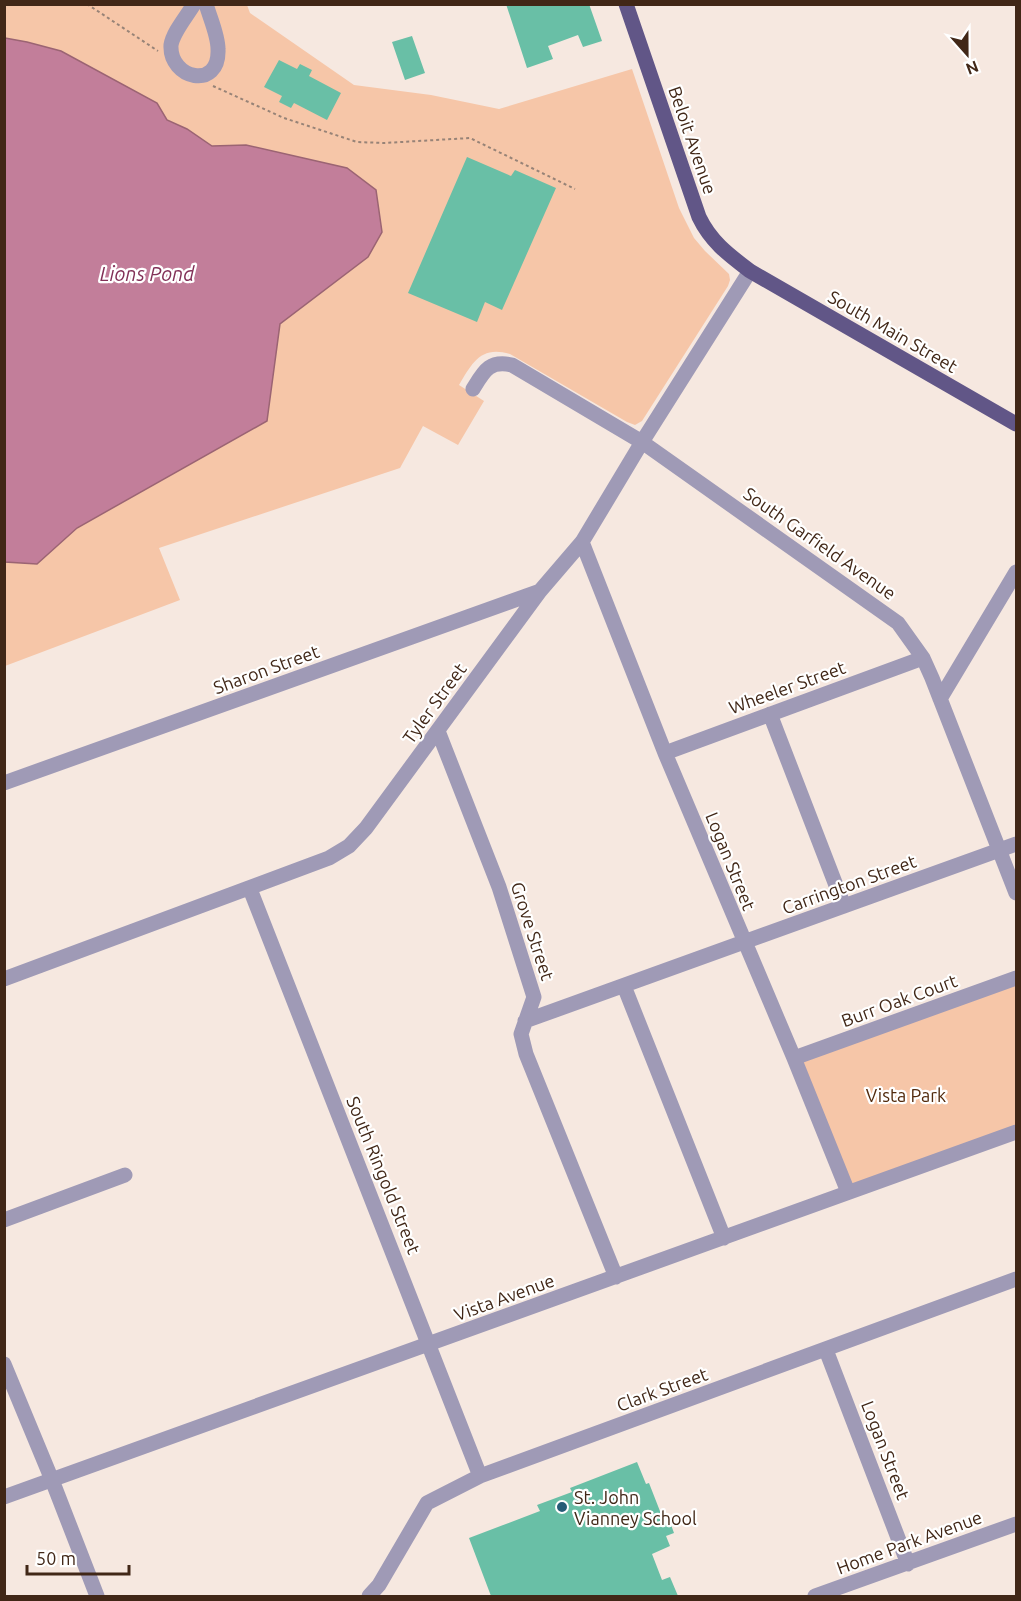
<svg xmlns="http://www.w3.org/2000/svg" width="1021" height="1601" viewBox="0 0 1021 1601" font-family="Ubuntu,sans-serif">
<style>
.green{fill:#f6c6a8}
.water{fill:#c27e9a;stroke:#9b6473;stroke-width:1.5}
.building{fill:#69bfa6}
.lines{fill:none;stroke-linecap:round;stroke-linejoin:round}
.path{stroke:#978377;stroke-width:2;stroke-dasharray:3 3;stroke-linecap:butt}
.minor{stroke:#9f9ab6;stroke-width:15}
.major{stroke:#615687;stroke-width:15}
.poi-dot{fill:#265c77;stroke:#fff;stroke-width:2}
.labels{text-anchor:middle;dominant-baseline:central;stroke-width:4.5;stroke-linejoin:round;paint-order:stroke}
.street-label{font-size:18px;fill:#412717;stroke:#fff}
.park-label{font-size:18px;fill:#522a0c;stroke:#fff}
.poi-label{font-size:18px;fill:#412717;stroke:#fff;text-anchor:start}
.water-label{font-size:20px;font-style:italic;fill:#823057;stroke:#fff}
</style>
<rect width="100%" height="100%" fill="#f6e8e0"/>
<path class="green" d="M5,5H247L250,13L354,85L431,95L499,109L632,69L679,208L694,238L705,251L729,274L730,280L728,286L642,421L635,425L627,422L510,354C481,345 472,363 459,385L484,401L458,445L423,426L400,468L159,548L180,600L5,666Z
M1016,978V1132L848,1192L794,1058Z"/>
<path class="water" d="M5,38L27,42L61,51L157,103L167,120L187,129L212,146L246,145L347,168L376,190L382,232L368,257L280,324L267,421L77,528L37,564L5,562Z"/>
<path class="building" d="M506,4H589L602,41L583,47L578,35L548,46L553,59L527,68Z
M412,36L425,73L405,80L392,42Z
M279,60L297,69L300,64L312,70L309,76L341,93L327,120L294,103L291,108L279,102L282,96L264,87Z
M467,157L511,176L515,170L556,188L502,310L485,302L477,322L408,293Z
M637,1462L646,1484L649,1483L665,1524L670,1522L674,1533L666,1536L670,1546L652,1554L662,1580L670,1577L678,1596H491L469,1538L540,1511L537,1505L572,1492L570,1488Z"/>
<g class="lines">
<path class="path" d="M87,4L158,51
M213,86L284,118L357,142L384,143L470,138L575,189"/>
<path class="minor" d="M194,4C187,16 173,32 171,45C169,79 220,91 218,49C218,35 210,18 206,4
M473,389C484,371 489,360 512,365L642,442L898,623L923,658L932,678L1016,893
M582,542L665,753L794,1058L848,1192
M940,699L1016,572
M770,714L844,906
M438,731L499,887L534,997L521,1034L526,1054L616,1277
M665,753L923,658
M4,783L540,591
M250,889L480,1476
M4,979L329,858L349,846L366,828L540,591L582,542L642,442L750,271
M624,986L724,1238
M525,1021L1016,844
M794,1058L1016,978
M4,1220L125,1175
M826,1350L908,1564
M4,1364L52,1480L97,1596
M4,1497L1016,1132
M369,1596L379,1585L427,1503L480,1476L1016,1279
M815,1596L1016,1524"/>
<path class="major" d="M626,4L699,217C711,242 729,255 750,271L1016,424"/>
</g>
<circle class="poi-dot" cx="562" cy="1507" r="6"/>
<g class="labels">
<g class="street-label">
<text transform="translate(693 140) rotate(71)">Beloit Avenue</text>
<text transform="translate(893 331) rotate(30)">South Main Street</text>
<text transform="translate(820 543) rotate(35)">South Garfield Avenue</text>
<text transform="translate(266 669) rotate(-20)">Sharon Street</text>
<text transform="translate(787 687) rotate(-20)">Wheeler Street</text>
<text transform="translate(434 703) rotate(-54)">Tyler Street</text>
<text transform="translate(731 861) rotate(68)">Logan Street</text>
<text transform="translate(849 884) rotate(-20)">Carrington Street</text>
<text transform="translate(533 931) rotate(72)">Grove Street</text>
<text transform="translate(899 1000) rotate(-20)">Burr Oak Court</text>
<text transform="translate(384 1175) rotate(68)">South Ringold Street</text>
<text transform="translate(504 1297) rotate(-20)">Vista Avenue</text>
<text transform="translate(662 1389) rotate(-20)">Clark Street</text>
<text transform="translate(886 1450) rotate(69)">Logan Street</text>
<text transform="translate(909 1542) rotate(-20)">Home Park Avenue</text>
</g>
<g class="park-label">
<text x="906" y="1095">Vista Park</text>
</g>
<g class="poi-label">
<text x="574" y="1497">St. John<tspan x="574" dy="21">Vianney School</tspan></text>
</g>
<g class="water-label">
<text x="147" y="273">Lions Pond</text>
</g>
</g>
<rect width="1021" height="1601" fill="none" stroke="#412717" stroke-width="12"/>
<g transform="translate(967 54) rotate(159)" stroke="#ffffff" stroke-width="4.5" paint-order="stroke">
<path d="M0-4.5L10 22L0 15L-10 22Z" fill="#412717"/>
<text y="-9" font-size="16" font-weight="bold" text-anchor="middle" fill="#412717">N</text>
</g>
<path d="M27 1565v9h102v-9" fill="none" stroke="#412717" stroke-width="3"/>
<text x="36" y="1565" font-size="18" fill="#412717" stroke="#ffffff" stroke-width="4.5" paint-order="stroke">50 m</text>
</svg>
